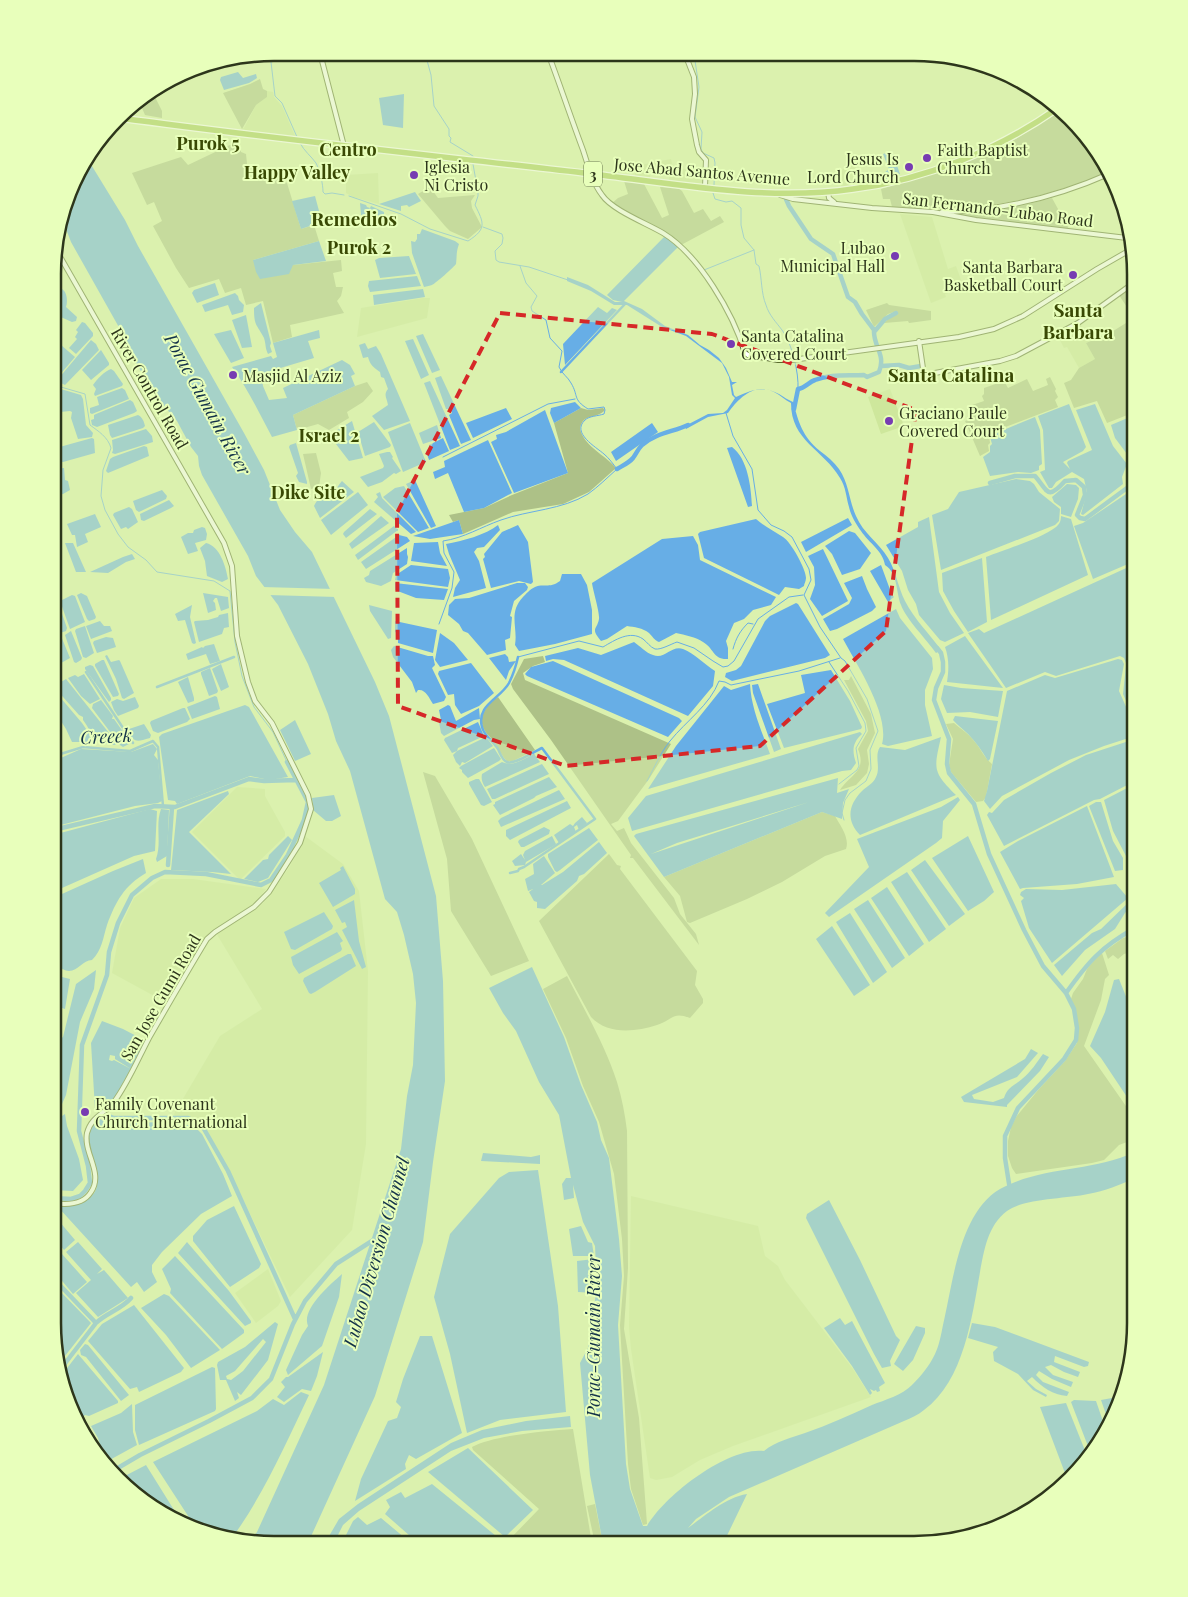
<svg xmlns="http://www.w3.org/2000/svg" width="1188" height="1597" viewBox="0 0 1188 1597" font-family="'Playfair Display',serif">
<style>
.built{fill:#cee79c}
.green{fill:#adc187}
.water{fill:#67aee6;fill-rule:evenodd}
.pier{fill:#dbf1ae}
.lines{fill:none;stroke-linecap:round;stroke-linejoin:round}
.stream{stroke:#67aee6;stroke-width:1}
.canal{stroke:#67aee6;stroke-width:2.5}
.river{stroke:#67aee6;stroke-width:4.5}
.secondary-casing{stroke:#596b2d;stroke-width:6}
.highway-casing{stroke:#fff;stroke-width:8}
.secondary{stroke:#fff;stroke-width:4}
.highway{stroke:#a7c955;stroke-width:5.5}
.marked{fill:none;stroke:#d62828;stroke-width:4;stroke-dasharray:10 6;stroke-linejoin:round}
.poi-dot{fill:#773cb2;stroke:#e8ffbb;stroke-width:2}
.labels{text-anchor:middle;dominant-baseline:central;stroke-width:4;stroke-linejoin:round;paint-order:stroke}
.shield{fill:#e8ffbb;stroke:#65724b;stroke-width:1}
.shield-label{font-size:15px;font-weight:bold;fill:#2d361b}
.poi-label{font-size:16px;fill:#2d361b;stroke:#e8ffbb;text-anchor:start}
.street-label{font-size:16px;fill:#2d361b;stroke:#e8ffbb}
.neighbourhood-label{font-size:18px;font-weight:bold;fill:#394904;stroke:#e8ffbb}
.water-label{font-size:18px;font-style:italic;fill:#133249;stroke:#e8ffbb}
.quarter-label{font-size:19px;font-weight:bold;fill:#394904;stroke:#e8ffbb}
.rim{fill:none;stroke:#2d361b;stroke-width:2.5}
</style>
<rect width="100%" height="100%" fill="#dbf1ae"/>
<path class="built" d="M267,91L273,92L274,97L282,106L295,136L239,130L244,128L256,105L267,97Z
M671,159L673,169L705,170L703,185L669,181L670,168L651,167L650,178L635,177V166Z
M854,161L861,184L842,187L835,175Z
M378,173L379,204L353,197L346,193V175Z
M900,214L932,217L948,269L956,266L964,288L945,294L946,297L931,303Z
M423,298H430L427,318L357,337L361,308Z
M1080,324L1090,341L1086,343L1095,359L1079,368L1067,347L1064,348L1058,336Z
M890,389L904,426L881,434L868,397Z
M237,787L265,789V796L285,832V836L240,880L192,832Z
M305,836L343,864L359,891L368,971L366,1144L352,1230L290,1297L229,1170L205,1129L198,1122L188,1117H175L174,1114L220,1036L262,1009L216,933L263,903L289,868Z
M161,879H193L266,889L253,907L205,937L167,1003L112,973L120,928L134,898Z
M631,1196L758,1226L765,1256L778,1266L785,1280L853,1369L871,1397L733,1446L700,1460L672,1477L656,1480L650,1478L631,1349L629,1327Z
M268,1269L281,1301L278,1306L256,1323L235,1293Z"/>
<path class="green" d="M260,79L263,89L267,91V97L256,105L242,129L223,93L250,84Z
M153,93L162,111V118L145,115L139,101Z
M1061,111L1081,128L1098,155L1096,156L1102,174C1088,181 1073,186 1058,190C1004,207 949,211 892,207L890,199H883L881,189L958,166L1009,143Z
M230,145L241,146V152L246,154L247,164L282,179L287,183L301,229L314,225L319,241L253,260L293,265L341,260L342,271L333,273L336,287H343L341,296L337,301L344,313L290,325L292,337L273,343L263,301L246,305L241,288L225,293L219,279L189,288L176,268L153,226L162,221L154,202L147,205L132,173L181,157L188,165Z
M624,181L644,184L662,218L669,215L660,187L678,188L682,191L694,213L703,209L711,221L720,216L724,222L681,245L666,233L611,204L618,198L628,194Z
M430,187L438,198L475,195L471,201L472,208L482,227L468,239L450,231L445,226L418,194Z
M1052,198L1069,229L949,214V213C983,214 1019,207 1052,198Z
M1135,282V412L1107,423L1097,401L1074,408L1064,383L1071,380L1079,368L1095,359L1086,343L1110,333L1134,318L1119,295Z
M887,303L889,305L931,311V320L909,323L908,321L884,323L890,317L898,314L897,311L888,314L874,327L866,310Z
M1050,377L1056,389L1055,391L1058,397L1055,400L1058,407L1000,429L989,436L990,443L988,445L989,451L980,456L965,421L971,419L972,415L969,406L984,401L982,396L984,394V388L1004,381L1008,388L1027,379L1033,391L1048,385L1046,379Z
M367,382L373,391L363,402L347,412L349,418L329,430L318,424L297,430L293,415L355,386Z
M581,408L588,410L603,408L605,410C596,420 583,412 580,429C584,446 605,455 616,468L589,492L563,504L513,512L463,534L459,520L453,522L449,515L484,508L512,495L568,473L554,423Z
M316,453L321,473L319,487L311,489L303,454Z
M543,656L545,662L533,666L523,673L525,680L671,744L649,779L618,821L611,824L617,831L624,828L631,843L674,898L680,914L696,934L699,945L633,858H630L631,855L551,740L513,689L511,684L524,659Z
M851,676L871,714L875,733L867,750L869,764L867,773L856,785L840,790C851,774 867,771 858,749L868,731L866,721L844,680H849Z
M498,697L535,750L513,761H507C501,755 498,747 493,741C491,737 487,735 485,731C476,717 487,705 498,697Z
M954,723C961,729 969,734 975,742C981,749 984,758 992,764L986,797L983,801L976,802L951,772L949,765L953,739L946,724Z
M423,772L435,776L472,839L529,961L491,976L451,911L447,859Z
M822,812L835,816C840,825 850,838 846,849L825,856L782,882L747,899L690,923L687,922L680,896L664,877Z
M609,854L617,865L621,866L620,869L697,971L695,985L703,999V1003L690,1018C672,1011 673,1020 657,1025C635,1032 608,1035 591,1017L539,921Z
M1135,935V951L1124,954L1118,959L1113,955L1108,959L1105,951L1123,938Z
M1102,953L1109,975L1105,979L1101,1000L1084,1046L1135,1119V1139L1119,1145L1104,1160L1092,1163L1016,1174L1012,1168L1008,1156V1141L1011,1127L1016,1117L1039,1089L1065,1061L1077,1043L1078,1028L1071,999L1073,993L1083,979L1087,969L1099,954Z
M567,976C585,1011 605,1045 617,1082C622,1098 625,1115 627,1131L628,1268L624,1329L639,1418L647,1524L643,1525L631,1489L628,1464L620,1325L624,1276L622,1239L614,1174L599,1122L583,1086L566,1038L543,989Z
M573,1429L592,1544L506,1543L539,1509L473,1450L472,1447C495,1435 546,1431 573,1429Z
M595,1504L603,1544H595L587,1506Z"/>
<path class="water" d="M238,72L243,78L256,74L257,78L249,83L224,90L220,80L221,77Z
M404,94L403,128L383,125L379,98Z
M892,151L900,174L886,179L884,173L889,169L883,154Z
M87,158L125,220L138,246L244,433L264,470L280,510L295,532L312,552L375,682L389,716L436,896L443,981L445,1081L433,1162L423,1242L375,1396L308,1543H249L257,1532L324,1385L401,1149L407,1096L413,1065L416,1003L413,974L404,935L397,912L385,899L350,771L336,741L328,714L308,664L278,605L256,576L248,556L202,475L199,466L198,456L191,447L177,421L164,406L143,375L132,355L125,338L71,242L63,221L82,164Z
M415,192L421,201L409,207L407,205L401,206V211L379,204Z
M315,196L322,222L301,229L292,201Z
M360,203L366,205L367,207L370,208L371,206L384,212V218L361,227L363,217L361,215Z
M422,229L455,241L459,244C456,252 457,256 456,264C455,266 435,284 432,285C430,286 427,286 424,287L412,253L411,241L415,242L417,239V234H420Z
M665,236L679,246L624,301L642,309L665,326L688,335L700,345L709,350L719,358L726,368L732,382H737L732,385L734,395L736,397C751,390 764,385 779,394C784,397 788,400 793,402C799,423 802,436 820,451C827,456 834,462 839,469C849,483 849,501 856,516C863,533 879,543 888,558C896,571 898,587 905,601C914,619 929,633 941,650L936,653C927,640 906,619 901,605C896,593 898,573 885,565C883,551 869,543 861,531C856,524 851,516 849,507C846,497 846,487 840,478C823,449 791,441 791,403C785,400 780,395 774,392C754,382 738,399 728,413L708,417L686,429L685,426L708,414L723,413L727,410L735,398L732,395L729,377L722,363L686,336L662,327L627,305H614L591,291L567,281V277L588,285L615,302H622L613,300L607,295Z
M319,241L326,261L293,265L289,274L260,279L256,272L253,260Z
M409,256L416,274L380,278L375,260L379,258Z
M417,276L421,286L370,292L368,286L369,281Z
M215,283L219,295L197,303L192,293L194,290Z
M62,289C67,292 68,301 66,307L77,317L76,321L72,322L54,314V306L57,308L60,305V302L57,299L59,292Z
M423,289L425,297L374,305L373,295Z
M235,293L238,296L239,300L244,305L243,312L232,315L228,305L205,312L202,305Z
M261,303L271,343L270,346L272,352L268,354C265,348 266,344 264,338C257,324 254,327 254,308Z
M598,307L607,313L612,308L617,310L565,365L563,344Z
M246,315L252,347L242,348L232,320Z
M82,322L85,323L93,333V336L76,354L69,348L77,339L75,337L78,332L76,330Z
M231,330L244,358L231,363L214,334Z
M319,330L320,338L308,341L314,358L277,369L262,377L263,386L269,400L287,398L283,388L342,360L350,365L355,374L351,376L355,386L293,415L297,430L272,437C259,413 248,389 232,367L271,356L273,359L277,357L273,343Z
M423,334L440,370L432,373L416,336Z
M413,339L429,375L421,379L405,341Z
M91,340L96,344L99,350L65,385L59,382L58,379Z
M365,343L368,349L376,346L381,354L410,421L384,430L372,416L388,405C387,398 383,395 388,389L384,378L381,377L380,372C374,368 370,365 368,357L363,358L359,345Z
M59,345H61L75,357L58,377L54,378V352Z
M101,350L109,363V365L91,380L82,370Z
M111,369L114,371L123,384L122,386L95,396L94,394L96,389L93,385C97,379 105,371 111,369Z
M441,376L471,440L461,444L449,415L452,413L450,409H446L435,378Z
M430,381L460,446L450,450L424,383Z
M54,387L81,395L83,399L86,425L93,433L92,437L78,439L71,418L72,412L70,411L60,412L54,401Z
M122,388L125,390L129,399L92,414L90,413V408L99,405L97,397Z
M130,400L133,402L137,411L134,413L97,427L92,425L91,420L94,419V415L96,414Z
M575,402L581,408L554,423L550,413L551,408Z
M1069,404L1086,447L1083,451L1063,462L1070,469L1067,463L1068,461L1092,450L1076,410L1095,404L1113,446L1127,464L1122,477L1123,484L1083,515L1081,514L1087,492L1084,479L1072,472L1056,482L1052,488H1049L1040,472L1045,470L1043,430L1038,416Z
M506,408L512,419L473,438L466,423Z
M545,410L568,473L514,493L491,442L497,439L496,435L506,432Z
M138,415C142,417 144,421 145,426L143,428L112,438L110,435L108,425Z
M1035,417L1040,430L1042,464L1039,466V470L1031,473L1018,472L990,476L983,457L990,452V446L992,444L990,437L1001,431Z
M1130,417L1135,432V483H1133L1129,474L1133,462L1115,438L1111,425Z
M352,421L363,458L349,461L329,435Z
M374,422L391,445L390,447L365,456L358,432Z
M410,423L426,462L403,472L388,432Z
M652,423L658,432L616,461L611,452Z
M437,425L441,438L423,444L419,433Z
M146,429L152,436L153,442L115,454L112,453L113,450L112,440Z
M92,438L94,439L95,453L63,462L57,461L54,452L56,448Z
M443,438L449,451L429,460L426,451L429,449V445Z
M488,440L512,493L484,508L464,512L448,473L435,479L433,472L445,467L444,461Z
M296,443L307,482V484L299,482L296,476L298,473L289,447L290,445Z
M144,446L147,447L149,456L108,473L106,471L110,459L113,457Z
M732,447C748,459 751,487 752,506L748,507L727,448Z
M387,452H390L393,457L392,458L401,471L396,474L394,473L382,482L368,487L360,477L383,468L384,466L379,454Z
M64,468L65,480L68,481L70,490L63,494L54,496V469Z
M1016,479L1030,481L1034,484L1039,492L1060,509L1059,521L1055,525L941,570L932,515L948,509L959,492Z
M415,480L436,526L431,528L406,484Z
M342,481L354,492L320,518L314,506C320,494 324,497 333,491C337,489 339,484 342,481Z
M1067,484L1076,485L1079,488L1078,499L1071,517L1061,514V507L1054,502L1052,497Z
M404,486L429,528L418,532L383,497L395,488Z
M162,490L167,496L166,499L139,512L136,510L133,501Z
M358,492L368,505L331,535L321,520Z
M380,492L382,498L416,532L411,534L374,502L378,497L376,494Z
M1129,492L1135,497V561L1093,579L1074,526L1083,523Z
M169,500L174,506L171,508L144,521L141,520L140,514Z
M129,507L132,509L138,522L128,529L126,527L121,529L113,515L114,513Z
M370,509L377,514L346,538L343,534L344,532Z
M95,514L101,527L85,534L88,542L77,547L75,535H72L67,524Z
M381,516L389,523L352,549L349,544Z
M1061,516L1071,519L1088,575L991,620L986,557C1005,549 1041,539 1056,527C1060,524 1061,520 1061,516Z
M929,517L939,592L950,613L964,633L945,642L940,640L919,615L916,604L908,590L902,571L886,545L918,527V522Z
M848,518L852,525L806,552L801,542Z
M756,519C765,527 774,531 783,537C791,542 806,569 806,578C806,581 804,584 804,586L799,589L785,587L779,595L704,558L698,534L700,532Z
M459,520L463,534L430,539L413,536Z
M498,525L500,530L484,547L477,548L474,552L479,561L486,588L453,597L455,588L460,580L449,554L446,544C462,541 486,535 498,525Z
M518,525L528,542L533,582L531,584L519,581L491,588L483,559L485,557L484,554L502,532Z
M394,526L398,530L358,560L355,555Z
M202,527L205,528L207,534L206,540L195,543L198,551L188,554L181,537L188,533H193L194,530Z
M849,531L855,533L871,553L860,569L842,575L832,554L825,546Z
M399,535L407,537L410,541L366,569L361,562Z
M693,536L698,545L700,560L776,597L771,605L753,610L744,619L734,623L726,641L728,648V659C713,660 714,648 703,642C696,637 685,635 676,633L659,642C654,640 653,637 649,633C643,628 634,627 627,626L607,639L601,641C590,628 597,630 599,619C600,613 593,591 592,583L662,539Z
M438,542L440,553L447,566L411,561L414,543Z
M65,543H73L86,572H76Z
M206,543C220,546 226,567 228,579L222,582L207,576L205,561L200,548Z
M407,548V554L408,557L407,564L393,573L391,581L381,586L366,582L364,578L369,575L370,571Z
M823,549L848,601L822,616L810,599L815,585L814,567L808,556Z
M132,554L135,559L126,562L108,573L90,572L123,557Z
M982,558L987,622L968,632L954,611L943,591L942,573Z
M1135,564V663H1126L1124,658L1120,656L1056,676L1045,672L1006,688L968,633L979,629L984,633Z
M411,565L448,569L450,578L448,587L395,580L396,575Z
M881,565L892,595L894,597L888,602L870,571Z
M562,574H581L587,585L592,610V634L555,644L519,651L515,645C518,627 508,613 523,597C526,594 530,589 535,587C543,583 549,589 560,581Z
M862,576L867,589L876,607L872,611L837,629L830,631L823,619L849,604L852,598L844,583Z
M395,583L448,589L444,600L416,598L395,590Z
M517,583H525L528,587L527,590L514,601L510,616L512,617L510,638L505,640L506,650L487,655L468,633L463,631L459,624L448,615L449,605L455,599L469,598Z
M54,591L67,628L66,631L54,635V619L57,616L54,612Z
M81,593L87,596L96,617L95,619L89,621L87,619L77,595Z
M203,593L228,597L229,608L221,611L217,598H215L213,601L215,603L216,610L208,613Z
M72,595L75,596L85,622L70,629L60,601Z
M796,603L798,604L830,655L825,658L732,681L725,677L726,673L736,670L741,666L765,621L770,616Z
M192,605L190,617L196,643L194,644L192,643L185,620L178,621L175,614Z
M369,605L392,611L391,638L388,639L370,611Z
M896,609L900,618L932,658L933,669L925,690V705L932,736L888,746L882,744C890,715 857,665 843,639Z
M228,613L229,627L224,628L222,634L199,642L194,622L195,621L208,620L218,617L219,615Z
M100,621L104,626H110L112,631L91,639L86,626Z
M395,621L437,630L433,653L398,643V633L395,632Z
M85,626L94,653L86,658L83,657L75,631L76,629Z
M71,631L82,658L81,660L76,663L74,662L65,635Z
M440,633L454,643L468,660L440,667L435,660Z
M61,636L70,658L54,667V637Z
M965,636L1003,688L947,682C949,669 949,658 945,647Z
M106,637L113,638L116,647L97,653L93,643L94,641Z
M634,642C640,646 646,653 653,655C665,660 671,645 683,649C695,654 704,664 715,671L713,686L688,716L564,660L553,659L546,661L545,656L578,648L601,655Z
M214,644L220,661L210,664L206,654L188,660L186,654L202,647L203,648L205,646Z
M394,646L428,656H433L435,665L432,668L446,697L444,701L433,704C429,698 426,689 418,690L416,693L412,682L393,657L391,650Z
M505,654L508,657L509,662L516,661L509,671L506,680L489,658Z
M107,655L111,662L119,660L120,661L134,693L124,699L122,698L116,679L105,656Z
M1118,659L1122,660L1124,664L1119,691L1135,727V736L1104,746L1069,760L1002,796L990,809L984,801L987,791L1007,691L1045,675L1055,678Z
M102,660H104L119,694L118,696L113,697L95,666V664Z
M553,661L679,718L682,721L668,737L527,676L525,674L531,667Z
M471,663L494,693L479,706L461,714L455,705L454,694L448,695L438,674L439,671Z
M221,664L229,687L221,691L212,669Z
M90,665L93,666L111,698V700L109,702L85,669V667Z
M1135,665V721L1123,694L1126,666Z
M210,668L218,691L217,693L209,696L201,674V672Z
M831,670L850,701L862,727L861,729L784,748L767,704L805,693L801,675Z
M84,674L100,699L90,704L81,696L68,678L75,675L78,677Z
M188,677L194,698V701L188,703L178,682Z
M66,679L117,743L115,745C93,743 95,737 83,720V717L79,715L55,688L56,685Z
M750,684C751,708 762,732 770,754L648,789L676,746L724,686L731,690Z
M758,684L781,749L774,752L753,693L752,685Z
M944,685L961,688L1003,691L998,717L970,712L947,713L941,699Z
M54,690L82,723L93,739L92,742H72L66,729L54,710Z
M215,696L217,697L220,709L192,719L187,707Z
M135,697L139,706L138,708L118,716L114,710L111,702L117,699L123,701Z
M101,700L113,716L112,719H114L131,743L123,747L120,745L92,708L93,704Z
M245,705L249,707L288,777L269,780L250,776L177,804L175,801L168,800L159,737L162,734Z
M448,705L450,706L456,721L479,708L480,719L474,720L444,736L441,733L439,722L441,720L439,710Z
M183,708H185L190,719L187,722L158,733L153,731L150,723L151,721Z
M955,716L998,721L990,759L988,761C982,751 976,742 968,734C963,729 957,725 953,720Z
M295,720L311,754L295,761L280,730Z
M478,722L484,736L458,748L457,751L486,737L493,746L465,763L462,762L460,766L456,762L453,755L457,751L452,753L444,740L445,738Z
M144,724L151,735L150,738C136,742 135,743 127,731L129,729Z
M860,732L862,734C852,743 852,751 856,763L851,770L842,771L632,831L628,818L646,796Z
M941,737C934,769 932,771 956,795L860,835C846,821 848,805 862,791C867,786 873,784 876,777C881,767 874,756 880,747L905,750Z
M1135,739V781L1100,799L1094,800L1004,846L987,815L989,812L992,813L1004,800L1051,773L1086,755Z
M153,744L157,749L154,755L158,760L162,801L158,803L135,806L53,827L54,761L81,749L131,752Z
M494,748L501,759L499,761L468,778L462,772V770L459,768L461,766Z
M534,754L540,762L485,787C482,782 481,779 482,774L502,762C514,767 523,759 534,754Z
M542,764L549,774L495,799H492L487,789Z
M549,777L557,787L536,796L534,798L500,815L493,805L495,804V802Z
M838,778L837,793L849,789L843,803L842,819L822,812L664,877L634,836L636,834ZM809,802L651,854L677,843Z
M476,779H479L492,802L484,806L481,805L469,784V782Z
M1135,784V886L1127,871L1126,856L1113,831L1104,800Z
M559,790L565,799L501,827L498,821L501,818Z
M228,791L229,794L189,832L231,874L212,872L171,870L177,810Z
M334,795L341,816L332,821H326L313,810L312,798Z
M958,797L960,800L943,821L942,838L936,843L829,917L825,913L869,867L857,839L941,807Z
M567,801L571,808L510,840L506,836V830Z
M1096,802H1101L1113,841L1123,858V870L1115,871L1089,806Z
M1087,806L1114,877L1077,884L1023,888L1020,889L1000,852L1018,841Z
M150,809L157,811L155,851L134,856L53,892V835Z
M161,809L169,810L167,856L157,862L156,859C162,843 155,825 161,809Z
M582,817L587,823L579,830L577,825L574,827L576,832L559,843L554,835L570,824L573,826L575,823Z
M544,827L550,830L549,834L524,847H521L518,842L519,840Z
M589,828L598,840L560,870L557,872L555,871L548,857V854Z
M288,836L292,840L268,878L258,882L244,879L263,860L268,859L269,855Z
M552,836L556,844L555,845L526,862L525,865L515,866L512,861L521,854L525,860L523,855L525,851Z
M968,836L994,892L984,901L968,911L932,858Z
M599,842L607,853L584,874L579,876L577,881L545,909L537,908V902L534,901L529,892L533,889L528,891L525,879L534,874L533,864L544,856L555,873L541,885H542L563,872Z
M143,859L146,873C124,886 116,901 107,925C103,938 102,950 92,960C83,960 78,971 69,971C64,971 58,966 53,964V898L113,871Z
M925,860L965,914L949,926L911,870Z
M343,866L355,889V894L333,907L319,883L341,870L340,868Z
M907,872L946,929L929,942L891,882Z
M1116,884L1128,898L1052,963L1029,928L1021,901L1024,898L1020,895L1021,892L1026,889L1062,890Z
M887,887L924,944L909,956L871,898Z
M354,900L359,941L366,967L362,969L342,930L347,927L345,922L342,923L335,910Z
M868,900L905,958L892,968L854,909Z
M1131,900L1133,903L1125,913L1115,929L1085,950L1062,976L1054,965L1092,933L1101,929Z
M324,912L333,926L332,929L295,950L291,949L284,932Z
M850,913L887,972L873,983L836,922Z
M832,926L870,985L854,996L816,939Z
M337,932L343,941L340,943L342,949L341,951L299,974L293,965L291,957Z
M348,954H351L356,966L315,992L311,994L309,993L303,981L304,978Z
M532,967L564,1037L581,1085L597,1122L601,1140L609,1158L619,1239L622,1276L618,1325L626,1464L630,1489L643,1526H647C664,1496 728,1446 764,1451C776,1441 791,1438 805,1433C828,1425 850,1415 872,1405C885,1400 902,1395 912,1385C921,1376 930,1365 935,1354C939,1346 941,1335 943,1325C953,1283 959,1213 1000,1189C1042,1166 1092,1172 1135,1152V1178C1120,1185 1105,1191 1088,1194C1066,1199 1025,1198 1007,1211C988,1225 984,1250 980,1272C972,1317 964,1381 924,1410C918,1415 911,1418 904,1421L729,1497L696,1519L688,1528C705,1516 724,1498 747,1494L723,1544H678L684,1534L677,1544H603L590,1475L580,1363L588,1348L597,1286L595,1246L583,1222L573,1185L574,1198L564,1200L562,1184L566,1178H571L559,1115L539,1082L516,1031L503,1013L489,988Z
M96,970L94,989L80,1022L66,1095L62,1104L57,1103L53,1095V1044L63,1037L76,984Z
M53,973L62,977L70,979L65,1009L53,1005Z
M1119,979L1135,1019V1109L1101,1058L1090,1046L1105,1012L1114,980Z
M102,1021L123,1029L146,1041L131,1069L115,1059V1056L110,1055L109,1060L112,1061L114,1060L131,1069L112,1102L100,1113L95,1109L91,1043Z
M1031,1049L1038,1053L1017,1077L972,1095L974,1099L993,1102L1004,1098C1007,1087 1014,1086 1022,1079C1031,1072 1037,1062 1043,1054L1049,1057L1040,1071L1007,1105V1107L964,1102L961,1097L1025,1059Z
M65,1114L67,1126L79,1159L83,1180L73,1191L53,1190V1122Z
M98,1118L108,1123L175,1122L195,1127L202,1134L223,1174L232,1196L201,1214L162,1252L152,1265V1272L157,1282L144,1292L137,1282L131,1287L58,1207C131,1199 77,1158 91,1127C93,1123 93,1120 98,1118Z
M483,1153L531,1157L540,1155V1164L481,1161Z
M538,1170L558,1306L566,1412L500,1420L467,1433L450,1354L434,1297L450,1234L499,1178L509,1172Z
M829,1200L860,1260L896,1336L900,1340L890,1361L891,1366L882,1368L874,1354L806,1218L807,1214Z
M234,1206L261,1264L259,1268L230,1287L193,1241V1236L207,1220Z
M59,1221L75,1240L64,1250L53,1237V1227Z
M581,1226L588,1242L592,1243L594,1256H573L569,1229Z
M78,1242L102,1269L97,1274L104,1270L128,1298L98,1317L76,1293L91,1280L66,1252Z
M187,1242L229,1291L251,1321V1323L245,1326L178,1253Z
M62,1254L87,1282L73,1294L53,1270V1263Z
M175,1256L244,1330V1333L222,1349L170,1293L171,1289L162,1269Z
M594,1259V1293L578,1292L577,1261Z
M342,1274L339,1297L322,1346L288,1375L286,1370L302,1335L308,1326C301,1309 330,1285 342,1274Z
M56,1287L91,1323L61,1361L53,1323V1291Z
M164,1294L169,1296L220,1350L191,1368L166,1335L141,1308Z
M134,1305L184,1368L181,1372L139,1392L137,1387L130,1389L88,1341L102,1324Z
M840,1318L845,1325L852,1321L885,1383L879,1387L880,1391L877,1392L876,1390L874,1391L870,1389L872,1393L870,1395L852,1366L824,1328Z
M275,1322L278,1324L268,1360L241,1395L237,1392L239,1398L235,1401L226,1380H220L217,1365L218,1362L245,1347ZM263,1339L266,1342L243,1371L231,1380L227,1379L226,1376L235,1371Z
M972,1323L995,1327L1089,1362L1088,1366L1084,1367L1055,1356L1054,1362L1080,1372L1078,1377L1064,1372L1051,1365L1045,1367L1053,1375L1073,1382L1071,1387L1052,1379L1039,1371L1036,1375L1043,1382L1069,1392L1067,1396C1053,1395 1042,1387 1032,1377L1027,1381L1036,1389L1047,1395L1046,1397L1033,1390L1018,1374L994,1361L993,1352L998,1347L968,1338Z
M916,1326L925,1328V1333L913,1360L903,1371L894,1364Z
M420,1336H432L462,1433L416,1459L409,1455L405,1464L406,1469L355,1501L361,1479L388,1421L397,1418L401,1407L396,1402L403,1379Z
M85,1344L88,1345L129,1395L121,1401L86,1357L81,1355L80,1350Z
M323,1352L317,1376L311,1391L302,1389L284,1402L277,1397L285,1387L281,1382L286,1377H288Z
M78,1354L118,1401V1403L89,1416L85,1415L80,1420L78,1423L76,1421L64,1372Z
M212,1367L215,1368L216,1409L215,1411L139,1445L135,1430V1405Z
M301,1392L309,1395C286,1443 264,1494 232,1538L192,1522L153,1462L257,1411L273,1399L284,1405Z
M1123,1396L1109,1423L1101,1400Z
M1074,1400L1096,1401L1106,1430L1098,1446L1091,1454L1071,1402Z
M1066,1403L1088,1458L1068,1481L1040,1407Z
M132,1404L133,1432L137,1445L106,1462L104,1460L98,1438L91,1426L121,1413Z
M570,1416L571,1427L522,1431L484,1438L451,1451L359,1511L343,1525L334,1543H325L339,1519L358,1504L451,1443L482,1430L526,1421Z
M468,1448L533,1510L505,1537L428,1472Z
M146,1465L179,1518L151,1507L119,1479Z
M432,1484L501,1540L498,1543H418L385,1514L390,1507L386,1500L401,1492L405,1498Z
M358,1517L367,1525L381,1518L411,1543H349L344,1539L353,1521Z"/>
<path class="pier" d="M262,587L334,589L337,597L268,595Z"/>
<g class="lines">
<path class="stream" d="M273,53L271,62L275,96L282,103L297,137
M425,53L431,75L434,106L449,129V136L451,138L450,142L473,156
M694,54L699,87L695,117L702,132L701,149L703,153L714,158L715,163L714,185
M300,143C304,151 311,156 316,163C320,171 323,184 323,192L325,194L332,193L344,195
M713,193L715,199L726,202L732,201L741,208V225L744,238L754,250L756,264L759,266C762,279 761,293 766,305C769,315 776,322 782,330C792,343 799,373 798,389
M349,196L401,214L430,229L468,241C487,229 484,223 475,205L478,196V184L476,181L473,164
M483,227L502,234L503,238L502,244L495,251L496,260L499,262L529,267L568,280
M704,270L754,250
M54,385L85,394L90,425C98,431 108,437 111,448L103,470L101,496L105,510L118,534L128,547L146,560L157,572L214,581L230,591L235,642L242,676L254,707L273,732L287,762
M726,413L733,436L752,469L758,510L771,525L784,531L792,537L809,569L811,580L804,595L820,627L841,658L845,661L867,699L878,731L870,750L871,769L866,781L850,793L845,800L842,813L844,820
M443,457L548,404L575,399
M439,624L452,588L454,572L444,553L443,541C464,538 481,527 501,520C529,510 562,510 588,494C598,487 608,477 617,469C613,464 609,458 604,454C596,447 571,433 585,420C589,416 598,416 604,414L605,410L604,407L588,409C572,399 579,396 571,383C568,377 562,374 559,367L562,351L550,338L546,320L532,311L531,307L537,296L526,283L520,266
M733,649C736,638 740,631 748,623L753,624
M518,657L579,641L603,647C615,640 630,630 643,639C647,642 650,647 655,649C661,650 671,644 677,642L694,648L713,661L723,667L728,666L734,661L758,619L789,597L803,595
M829,662L848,691L865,723L866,731L856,748L859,766L857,770L839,784
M647,781C654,768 661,752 670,741C686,721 710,705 719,681L725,682L731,685L799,671L840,658"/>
<path class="canal" d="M561,372L625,304
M86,672L133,743
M157,687L234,657
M54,756L83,747L130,751L153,741L158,747L163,806
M510,873L518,871L519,869L524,867L595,819L542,748C535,751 514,765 507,762C502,760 500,753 498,749C493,741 484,736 482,727C476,705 500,699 509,683C513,675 516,666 518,657"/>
<path class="river" d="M786,199L789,206L811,239L833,254L848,297L855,302L862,314L874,330V333
M881,366L899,365L909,368L921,366
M794,409L798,389C805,388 809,382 815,380C831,374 846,376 864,375L867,377L879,372C886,355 874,347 874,332L885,319L896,313
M617,469C622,466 629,463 633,458C636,454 638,449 642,445C656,433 673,432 688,425
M990,483L1015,476H1035C1048,491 1047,501 1065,481L1076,480L1084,487L1085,495L1077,515L1080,518L1085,519L1127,488H1132L1135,489
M937,648L941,653L943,662V672L936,688L934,700L949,739L947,764L949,773L974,804L989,854L1024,930L1043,966L1066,993L1074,1009L1077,1028L1076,1040L1064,1059L1018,1108L1005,1136V1158L1010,1190
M53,830L155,806L175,807L249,779L264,781L296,780
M168,865L172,807
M1066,993C1088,962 1101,947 1135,928
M106,1115L114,1118H188L197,1122L204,1129L228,1171L295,1319
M53,1198L71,1199L80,1196L85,1191L90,1183L88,1166L79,1131L82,1045L107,975L109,952L118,923L132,895L152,878L165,872L206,874L261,885L271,880L288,855L304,820L308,802L287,762
M53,1211L57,1214
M53,1278L96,1323L63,1366
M96,1323C106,1313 122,1309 131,1298
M111,1472L140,1455L209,1421L252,1398L271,1379L293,1324L305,1301L336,1264L375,1239"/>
<g class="secondary-casing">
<path id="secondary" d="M320,53L344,146
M548,53C560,85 571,118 583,150C588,165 592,182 602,195C612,210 646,223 663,233C699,255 733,313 745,353L748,355L778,360H792L959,337L994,329L1023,316L1097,269L1130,250
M685,54L694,77L695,94L692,119L697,145L699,152L706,160L705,187
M828,192L829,198L834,202
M780,195L793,199L872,208L933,212L976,220L1127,238
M942,212C1000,211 1057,197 1111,173
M919,341L924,375L1000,361L1016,356L1078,323L1135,282
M53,1203C66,1205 83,1205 91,1192C104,1173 83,1153 87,1133C91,1117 104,1114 114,1102C128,1083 138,1059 149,1038C168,1005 187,972 207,939L215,932L254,907L269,892L300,843L311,809L308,795L272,723L255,701L248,682L237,636L232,566L224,543L54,246"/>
</g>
<g class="highway-casing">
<path id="highway" d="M120,118C274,139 429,155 584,173C673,183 764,202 853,189C925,180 998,150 1058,108"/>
</g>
<use href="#secondary" class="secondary"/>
<use href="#highway" class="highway"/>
</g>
<path d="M0 0H1188V1597H0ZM500,313L712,334L916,410L886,631L760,746L566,766L398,706L397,513Z" fill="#dbf1ae" fill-opacity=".55" fill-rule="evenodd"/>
<path class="marked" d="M500,313L712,334L916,410L886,631L760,746L566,766L398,706L397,513Z"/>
<g class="poi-dot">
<circle cx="927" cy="158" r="5"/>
<circle cx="909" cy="167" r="5"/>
<circle cx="414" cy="175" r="5"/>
<circle cx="895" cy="256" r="5"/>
<circle cx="1073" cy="275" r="5"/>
<circle cx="731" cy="344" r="5"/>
<circle cx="233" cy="375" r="5"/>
<circle cx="889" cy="421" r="5"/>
<circle cx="85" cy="1112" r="5"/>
</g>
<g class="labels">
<rect class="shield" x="584" y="161.5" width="18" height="25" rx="4"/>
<g class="shield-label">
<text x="593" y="174">3</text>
</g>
<g class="poi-label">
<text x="937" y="149">Faith Baptist<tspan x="937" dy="18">Church</tspan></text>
<text x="899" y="158" text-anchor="end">Jesus Is<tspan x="899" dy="18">Lord Church</tspan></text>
<text x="424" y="166">Iglesia<tspan x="424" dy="18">Ni Cristo</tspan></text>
<text x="885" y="247" text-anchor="end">Lubao<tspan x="885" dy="18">Municipal Hall</tspan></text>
<text x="1063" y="266" text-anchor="end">Santa Barbara<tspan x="1063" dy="18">Basketball Court</tspan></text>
<text x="741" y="335">Santa Catalina<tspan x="741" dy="18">Covered Court</tspan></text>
<text x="243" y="375">Masjid Al Aziz</text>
<text x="899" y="412">Graciano Paule<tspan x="899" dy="18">Covered Court</tspan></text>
<text x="95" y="1103">Family Covenant<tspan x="95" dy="18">Church International</tspan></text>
</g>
<g class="street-label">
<text transform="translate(702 171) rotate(5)">Jose Abad Santos Avenue</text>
<text transform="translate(998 209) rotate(7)">San Fernando-Lubao Road</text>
<text transform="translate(150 388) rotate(60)">River Control Road</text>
<text transform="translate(160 997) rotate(-60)">San Jose Gumi Road</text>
</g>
<g class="neighbourhood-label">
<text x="208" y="143">Purok 5</text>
<text x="348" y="149">Centro</text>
<text x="297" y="172">Happy Valley</text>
<text x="359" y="247">Purok 2</text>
<text x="329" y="435">Israel 2</text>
<text x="308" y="492">Dike Site</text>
</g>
<g class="water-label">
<text transform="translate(208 404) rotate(61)">Porac Gumain River</text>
<text transform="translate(106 736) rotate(-3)">Creeek</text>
<text transform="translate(376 1252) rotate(-74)">Lubao Diversion Channel</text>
<text transform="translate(593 1336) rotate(-90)">Porac-Gumain River</text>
</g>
<g class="quarter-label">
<text x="354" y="218">Remedios</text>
<text x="1078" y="309">Santa<tspan x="1078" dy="22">Barbara</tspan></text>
<text x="951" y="374">Santa Catalina</text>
</g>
</g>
<path d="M0 0H1188V1597H0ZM274 61H914A213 213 0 0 1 1127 274V1323A213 213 0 0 1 914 1536H274A213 213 0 0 1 61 1323V274A213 213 0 0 1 274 61Z" fill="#e8ffbb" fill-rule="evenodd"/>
<path class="rim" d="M274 61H914A213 213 0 0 1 1127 274V1323A213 213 0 0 1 914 1536H274A213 213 0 0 1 61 1323V274A213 213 0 0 1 274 61Z"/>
</svg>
